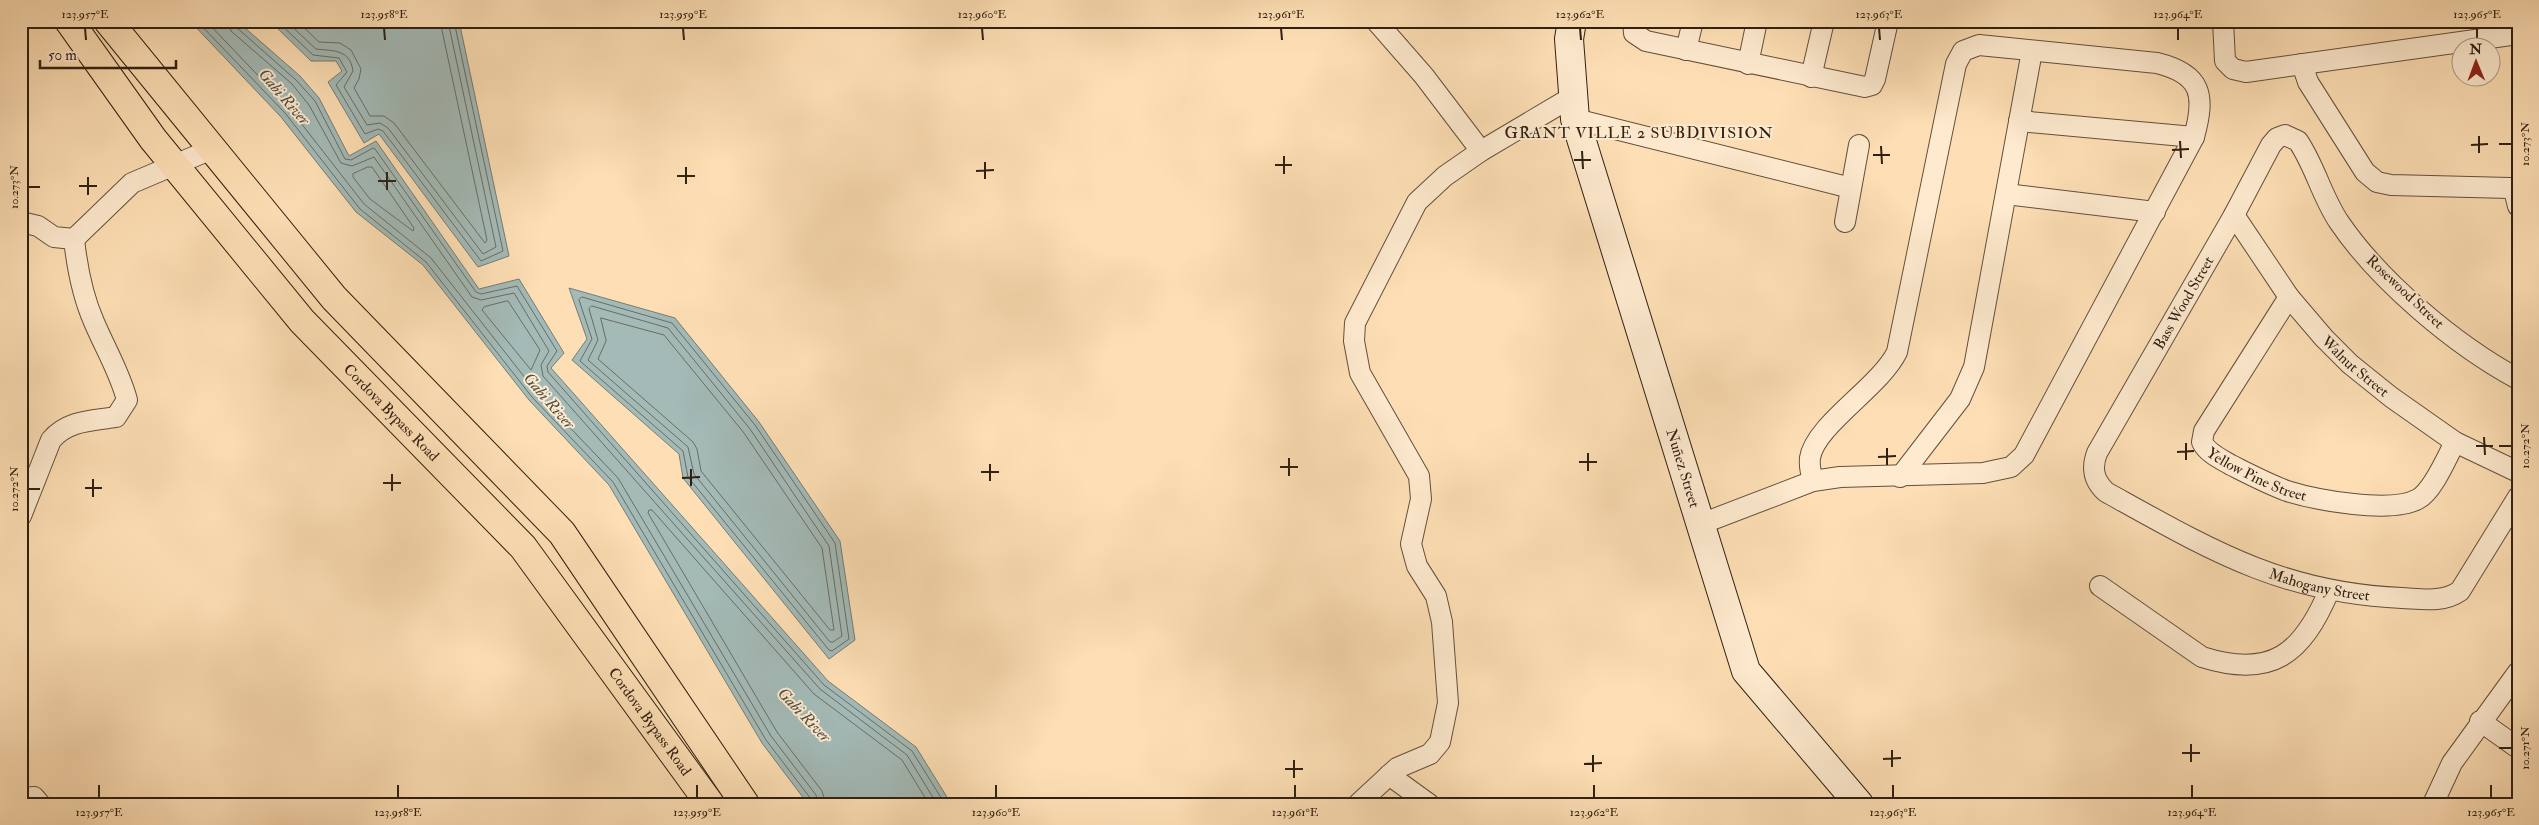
<svg xmlns="http://www.w3.org/2000/svg" width="2539" height="825" viewBox="0 0 2539 825" font-family="'IM FELL Double Pica',serif">
<style>
.water{fill:#a3bab7;stroke:#757c75}
.lines{fill:none;stroke-linecap:round;stroke-linejoin:round}
.shore{stroke:#696d64;stroke-width:1}
.street-casing{stroke:#63503b;stroke-width:22}
.secondary-casing{stroke:#2f2012;stroke-width:30}
.primary-casing{stroke:#2f2012;stroke-width:30}
.street{stroke:#feeacf;stroke-width:20}
.secondary{stroke:#feeacf;stroke-width:28}
.primary{stroke:#fedfb5;stroke-width:28}
.ticks{fill:none;stroke:#2f2012;stroke-width:2}
.labels{text-anchor:middle;dominant-baseline:central;stroke-width:4;stroke-linejoin:round;paint-order:stroke}
.street-label{font-size:15px;fill:#2f2012;stroke:#feeacf}
.water-label{font-size:16px;font-style:italic;fill:#524e44;stroke:#feeacf}
.neighbourhood-label{font-size:16px;letter-spacing:1px;fill:#2f2012;stroke:#feeacf}
.neatline{fill:none;stroke:#2f2012;stroke-width:2}
.ticks-label{font-size:12px;text-anchor:middle;fill:#2f2012}
</style>
<rect width="100%" height="100%" fill="#fedfb5"/>
<filter id="stains"><feTurbulence type="fractalNoise" baseFrequency=".004" numOctaves="4"/><feColorMatrix values="0 0 0 0 .2 0 0 0 0 .09 0 0 0 0 .02 0 0 0 .5 -.17"/></filter>
<radialGradient id="worn" r=".72"><stop offset=".6" stop-color="#630" stop-opacity="0"/><stop offset="1" stop-color="#630" stop-opacity=".3"/></radialGradient>
<path class="water" d="M190,21H237L300,76L319,98L349,156L376,141L479,289L519,279L564,353L551,368L828,681L916,747L950,802L954,804H808L762,743L609,485L529,400L423,265L356,212L281,117Z
M270,21H459L509,256L478,267L379,134L364,143L328,82L342,71L336,61H311Z
M569,288L675,318L759,422L840,541L855,640L829,659L683,478L679,454L572,360L587,339Z"/>
<g class="lines">
<path class="shore" d="M197,21L285,113L360,209L426,262L532,397L613,482L766,740L811,799L812,804
M206,21L290,109L364,204L431,258L537,393L618,478L771,736L816,795L818,804
M228,21L231,31L292,84L309,105L341,163L352,166L374,157L472,297L481,300L514,293L549,351L541,365L543,376L820,689L907,755L937,804
M234,21L236,27L296,80L315,101L345,159L351,160L373,148L375,149L476,292L481,294L517,286L557,351L547,366L548,372L824,685L912,751L945,804
M277,21L313,55L339,58L347,72L336,85L365,134L378,129L383,131L481,261L503,251L454,21
M286,21L316,49C333,51 350,49 353,71L344,87L367,125L380,123L388,128L483,254L496,247L448,21
M297,21L319,42L340,43L351,50L361,69L359,79L354,88L370,116H384L394,123L485,243L487,240L440,21
M368,167H372L414,228L413,231L370,199L353,177V174Z
M582,297L672,323L755,425L835,543L849,639L832,651L829,650L688,477L683,451L580,361L592,339L579,300Z
M508,301L540,350L531,370L482,310L484,307Z
M592,306L668,328L750,429L829,546L842,636L833,642H830L694,474L688,447L588,360L598,340L589,309Z
M601,318L664,335L744,433L822,548L834,630H830L701,471L697,449L693,442L598,359L606,341Z
M826,804L822,791L777,732L648,513L649,510H652L814,694L902,760L929,804"/>
<g class="street-casing">
<g id="street">
<path d="M1376,21L1424,76L1481,151"/>
<path d="M1633,21L1634,33L1646,41L1865,87L1872,85L1875,79L1888,21"/>
<path d="M2223,21L2225,61L2233,69L2246,72L2518,34"/>
<path d="M1686,50L1693,21"/>
<path d="M1748,64L1757,21"/>
<path d="M2302,64L2308,82L2365,172L2377,182L2391,185L2510,188L2514,190L2518,206"/>
<path d="M1811,77L1824,21"/>
<path d="M1575,119L1851,188"/>
<path d="M2019,121L2194,137"/>
<path d="M2006,194L2155,212"/>
<path id="s1" d="M2234,215L2289,297L2324,338L2350,364L2391,397L2455,442L2518,472"/>
<path d="M21,222L38,226L54,237L74,239C77,267 83,297 94,322C105,348 120,373 127,400L116,417C92,421 68,420 51,440L21,516"/>
<path d="M1845,222L1859,145"/>
<path d="M74,239L132,183L212,149"/>
<path id="s2" d="M2289,297L2204,431L2202,442C2207,453 2221,459 2231,465C2249,474 2268,484 2287,491C2316,500 2391,514 2418,499C2433,491 2447,457 2455,442"/>
<path id="s3" d="M2518,379C2455,345 2379,281 2339,222C2322,197 2315,166 2298,141L2285,135L2277,138L2271,145L2234,215L2097,453C2091,469 2094,481 2106,492C2209,549 2281,593 2402,598C2422,599 2443,603 2460,591L2518,497"/>
<path d="M1900,477L1960,399L1974,367L2032,51"/>
<path d="M1701,524L1813,481L1840,477L1983,473L2011,467L2024,455L2194,137C2206,94 2201,74 2157,63L1979,45L1963,51L1956,64L1897,352C1880,387 1815,425 1810,458C1809,466 1811,474 1813,481"/>
<path d="M2100,586L2202,657C2272,679 2302,654 2329,591"/>
<path d="M2480,721L2518,748"/>
<path d="M1389,775L1429,804"/>
<path d="M21,798L34,797L40,804"/>
<path d="M1358,804L1397,768L1430,754L1440,742L1448,703L1442,622L1436,596L1417,566L1411,544L1421,499L1419,476L1360,373L1354,341L1355,323L1417,202L1445,176L1481,151L1572,97"/>
<path d="M2433,804L2452,763L2518,672"/>
</g>
</g>
<g class="secondary-casing">
<g id="secondary">
<path id="s4" d="M1572,21L1569,39L1575,119L1746,671L1859,804"/>
</g>
</g>
<g class="primary-casing">
<g id="primary">
<path id="s5" d="M69,21L153,139L302,321L523,547L710,804"/>
<path d="M108,21L334,298L562,533L745,804"/>
</g>
</g>
<use href="#street" class="street"/>
<use href="#secondary" class="secondary"/>
<use href="#primary" class="primary"/>
</g>
<path class="ticks" d="M85,28L86,40M384,28L385,40M683,28L684,40M982,28L983,40M1281,28L1282,40M1580,28L1581,40M1879,28L1880,40M2178,28V40M2477,28V40M2479,136V153M2180,141L2181,158M2499,144H2512M2471,145L2488,144M1881,146L1882,164M2172,150L2189,149M1582,151L1583,169M1873,155H1890M1284,156V174M1574,160H1591M985,162V179M1275,165H1292M686,167V184M976,171L994,170M387,172V190M677,176H695M88,177V195M378,181H396M79,186H97M28,187H40M2484,437L2485,455M2186,443V460M2476,446H2493M2499,446H2512M1887,448V465M2177,452L2194,451M1588,453V471M1878,457L1896,456M1289,458V476M1579,462H1597M990,464V481M1280,467H1298M691,469V486M981,472H999M392,474V491M682,478L700,477M93,479V497M383,483H401M85,488H102M28,489H40M2191,744V762M2499,748H2512M1892,750V767M2182,753H2200M1593,755V772M1883,759L1901,758M1294,760V778M1584,764L1602,763M1285,769H1303M99,785V798M398,785V798M697,785V798M996,785V798M1295,785V798M1594,785V798M1893,785V798M2192,785V798M2491,785V798"/>
<g class="labels">
<g class="street-label">
<text transform="translate(2405 292) rotate(43)">Rosewood Street</text>
<text transform="translate(2184 303) rotate(-60)">Bass Wood Street</text>
<text stroke="none"><textPath href="#s1" startOffset="195">Walnut Street</textPath></text>
<text stroke="none"><textPath href="#s5" startOffset="508">Cordova Bypass Road</textPath></text>
<text stroke="none"><textPath href="#s4" startOffset="464">Nuñez Street</textPath></text>
<text stroke="none"><textPath href="#s2" startOffset="235">Yellow Pine Street</textPath></text>
<text stroke="none"><textPath href="#s3" startOffset="994">Mahogany Street</textPath></text>
<text stroke="none"><textPath href="#s5" startOffset="912">Cordova Bypass Road</textPath></text>
</g>
<g class="water-label">
<text transform="translate(284 97) rotate(49)">Gabi River</text>
<text transform="translate(549 401) rotate(49)">Gabi River</text>
<text transform="translate(804 715) rotate(46)">Gabi River</text>
</g>
<g class="neighbourhood-label">
<text x="1639" y="133">GRANT VILLE 2 SUBDIVISION</text>
</g>
</g>
<rect width="2539" height="825" fill="none" stroke="#fedfb5" stroke-width="55"/>
<g transform="translate(2476 62) rotate(359)"><circle r="24" fill="#feeacf" stroke="#ab9983"/>
<path d="M0-4L9 19L0 12L-9 19Z" fill="#8f2418"/>
<text y="-8" font-size="14" font-weight="bold" text-anchor="middle" fill="#2f2012">N</text>
</g>
<path d="M40 60v8h136v-8" fill="none" stroke="#2f2012" stroke-width="2.5"/>
<text x="48" y="60" font-size="15" fill="#2f2012" stroke="#feeacf" stroke-width="4" paint-order="stroke">50 m</text>
<rect x="28" y="28" width="2484" height="770" class="neatline"/>
<g class="ticks-label">
<text x="85" y="18">123.957°E</text>
<text x="384" y="18">123.958°E</text>
<text x="683" y="18">123.959°E</text>
<text x="982" y="18">123.960°E</text>
<text x="1281" y="18">123.961°E</text>
<text x="1580" y="18">123.962°E</text>
<text x="1879" y="18">123.963°E</text>
<text x="2178" y="18">123.964°E</text>
<text x="2477" y="18">123.965°E</text>
<text transform="translate(2525 144) rotate(-90)" y="4">10.273°N</text>
<text transform="translate(14 187) rotate(-90)" y="4">10.273°N</text>
<text transform="translate(2525 446) rotate(-90)" y="4">10.272°N</text>
<text transform="translate(14 489) rotate(-90)" y="4">10.272°N</text>
<text transform="translate(2525 748) rotate(-90)" y="4">10.271°N</text>
<text x="99" y="816">123.957°E</text>
<text x="398" y="816">123.958°E</text>
<text x="697" y="816">123.959°E</text>
<text x="996" y="816">123.960°E</text>
<text x="1295" y="816">123.961°E</text>
<text x="1594" y="816">123.962°E</text>
<text x="1893" y="816">123.963°E</text>
<text x="2192" y="816">123.964°E</text>
<text x="2491" y="816">123.965°E</text>
</g>
<rect width="100%" height="100%" filter="url(#stains)"/>
<rect width="100%" height="100%" fill="url(#worn)"/>
</svg>
